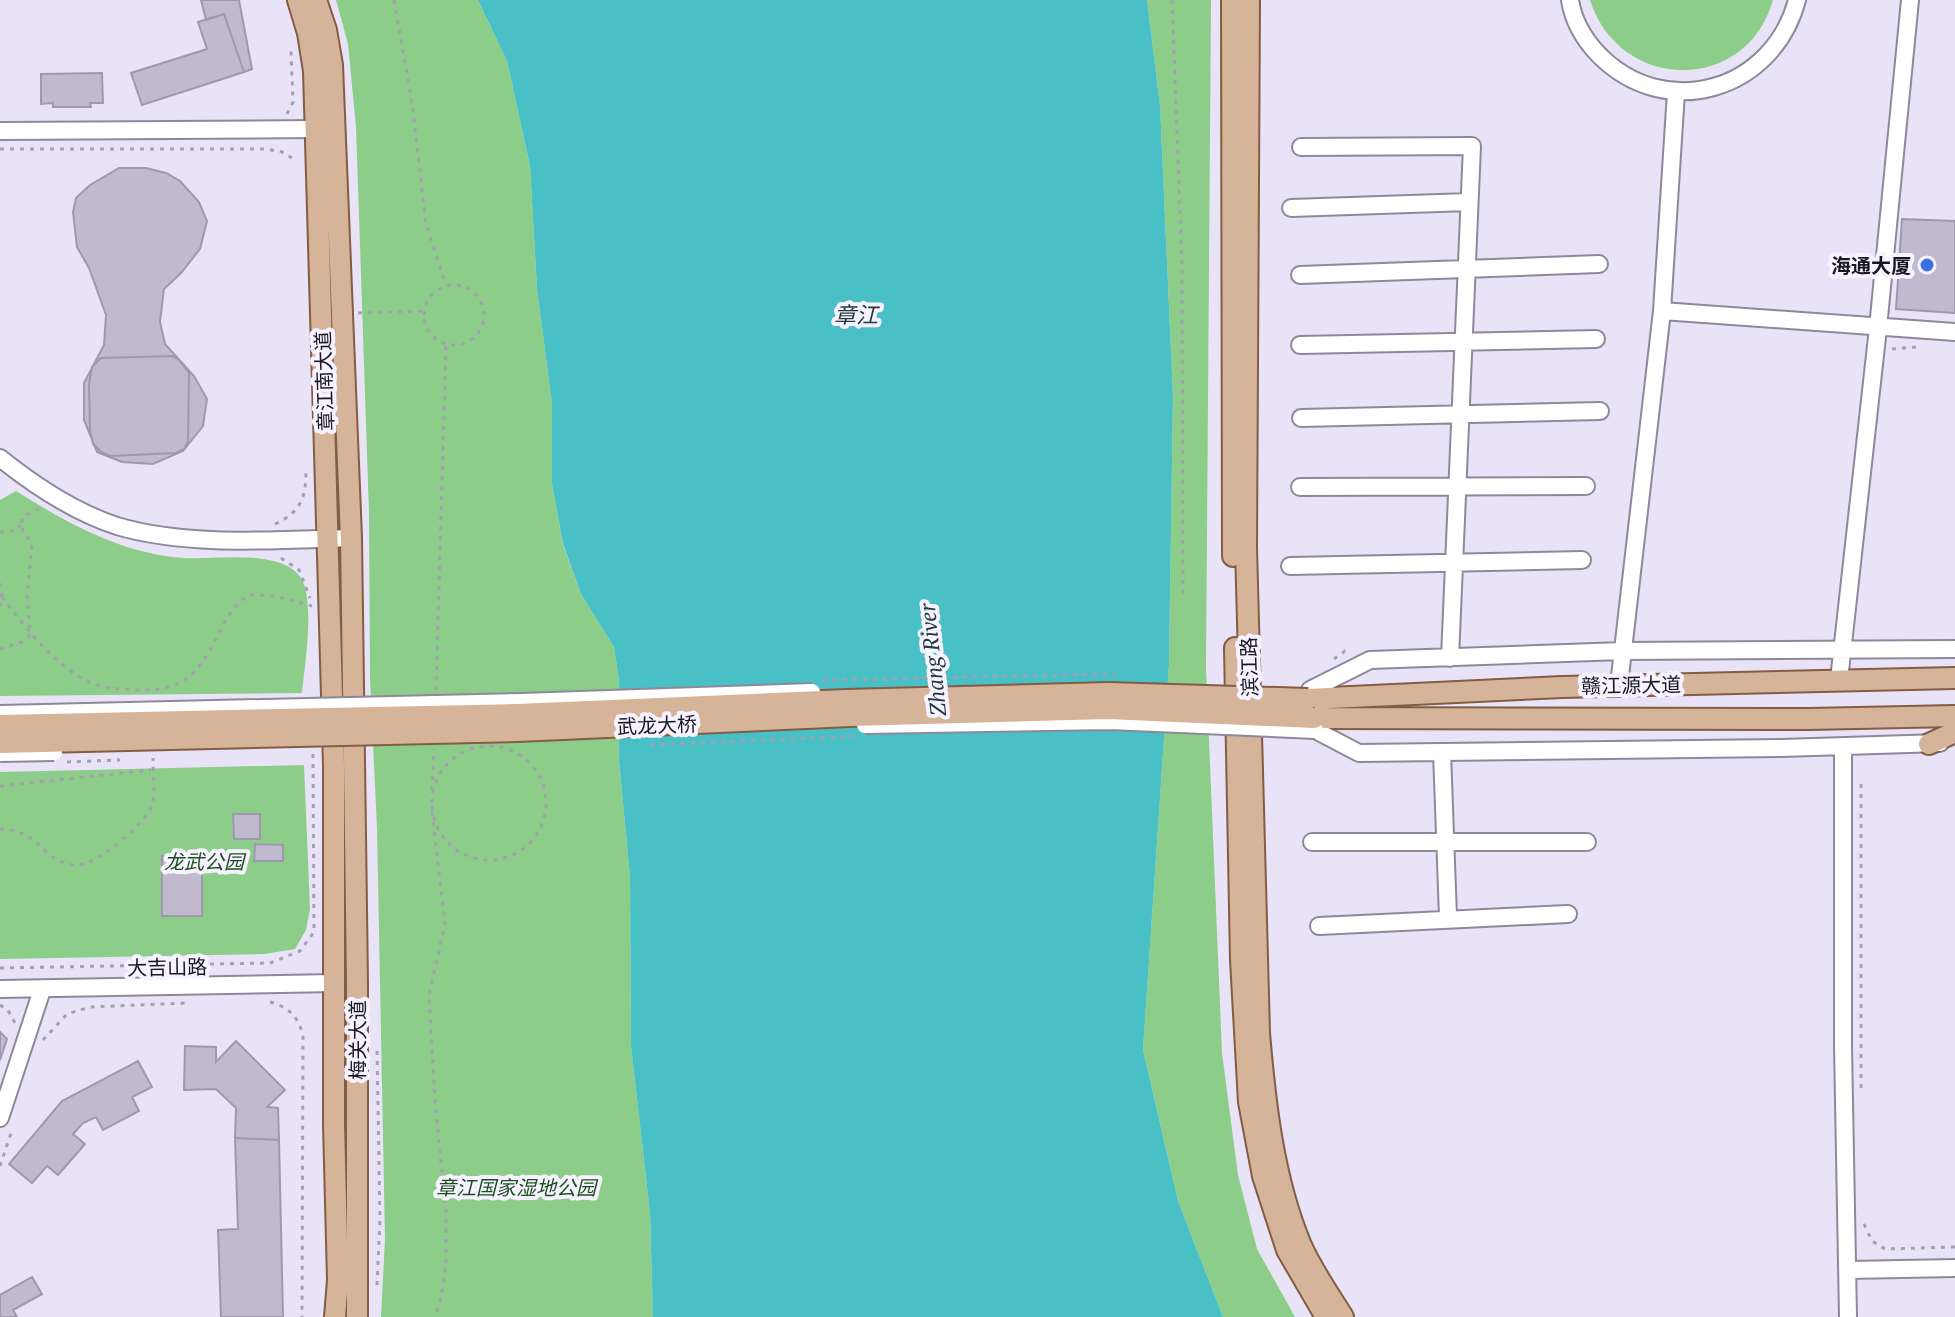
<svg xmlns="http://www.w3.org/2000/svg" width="1955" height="1317" viewBox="0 0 1955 1317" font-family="'PT Serif','Noto Sans SC',serif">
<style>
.green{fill:#8cce89}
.water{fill:#49bfc6}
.building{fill:#c0bace;stroke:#9f99ad;stroke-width:2}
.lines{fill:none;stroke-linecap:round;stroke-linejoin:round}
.minor-casing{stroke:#8e889b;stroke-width:20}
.major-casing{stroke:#835d43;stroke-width:24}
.path{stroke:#a4a0b0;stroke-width:3;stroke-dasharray:4 6;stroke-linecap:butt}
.minor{stroke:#fff;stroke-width:16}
.major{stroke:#d6b49a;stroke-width:20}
.minor-bridge-casing{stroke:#8e889b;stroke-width:20;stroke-linecap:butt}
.major-bridge-casing{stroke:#835d43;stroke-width:24;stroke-linecap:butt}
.path-bridge{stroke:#a4a0b0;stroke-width:3;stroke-dasharray:4 6;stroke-linecap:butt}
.minor-bridge{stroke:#fff;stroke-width:16}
.major-bridge{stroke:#d6b49a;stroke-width:20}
.poi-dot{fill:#3d70e0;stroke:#f6f2ff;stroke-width:3}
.labels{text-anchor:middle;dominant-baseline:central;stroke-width:8;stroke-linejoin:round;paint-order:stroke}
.poi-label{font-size:20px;font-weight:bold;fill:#1a181f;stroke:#f6f2ff;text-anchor:end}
.street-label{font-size:20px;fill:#1a181f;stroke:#f6f2ff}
.park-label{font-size:20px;font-style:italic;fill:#1c4f1d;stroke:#f6f2ff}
.water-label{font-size:22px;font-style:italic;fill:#213b3d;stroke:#f6f2ff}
</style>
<rect width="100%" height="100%" fill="#e9e3f8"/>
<path class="green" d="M336,0H478L507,61L530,166L537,289L552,404V484L563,545L581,594L614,647L619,681V760L630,877L631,1046L650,1213L653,1317H381L385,1239L377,829L370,678L369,513L356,127L348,44Z
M1147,0H1211L1206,668L1222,1053L1238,1175L1257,1249L1295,1317H1223L1178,1201L1143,1050L1169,664L1173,396L1160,105Z
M1590,0H1773C1746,95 1619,92 1590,0Z
M16,491C67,523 122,554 184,558C216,560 282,548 301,578C315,601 305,665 302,693L0,696V500Z
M304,765L310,909L306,930L295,949L265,954L0,959V772Z"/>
<path class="water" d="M478,0H1147L1160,105L1173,396L1169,664L1143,1050L1178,1201L1223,1317H653L650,1213L631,1046L630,877L619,760V681L614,647L581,594L563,544L552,484V404L537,289L530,166L507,61Z"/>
<path class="building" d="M201,0H239L252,69L244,72L224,14L206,20Z
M224,14L244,72L142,105L131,73L207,49L198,22Z
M102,73L103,103H90L91,107H53V103L41,104V74Z
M119,168H146L166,173L180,181L199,202L207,221L200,249L181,273L164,289L160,322L165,344L194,376L207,399L203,426L183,451L153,464L122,462L97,452L84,420V383L104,345L106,315L89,268L77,247L73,212L76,198L90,185Z
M1902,219L1955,221V313L1896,309Z
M172,356L178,359L189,373L188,441L184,449L176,453L110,456L101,452L93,444L90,430L89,384L92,367L101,358Z
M233,814H260V839H234Z
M255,844L283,845V861H254Z
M162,856H202V916H162Z
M0,1032L7,1039L0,1060Z
M236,1041L285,1090L267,1107L278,1108L279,1140L235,1138L236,1108L216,1089L184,1090L185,1046L216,1047V1062Z
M138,1061L152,1087L132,1097L139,1111L103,1130L96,1117L83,1123L73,1134L85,1144L58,1175L47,1166L32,1183L9,1164L62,1101Z
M235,1138L279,1140L283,1317H221L218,1230L238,1229Z
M32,1277L42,1294L13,1310L17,1317H0V1295Z"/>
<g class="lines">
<g class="minor-casing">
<path id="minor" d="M1570,0C1573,20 1584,39 1598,54C1665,123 1773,91 1797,0
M0,131L316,129
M1301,147L1472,146L1450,658
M1291,208L1469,202
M1300,275L1599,264
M1662,311L1955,332
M1300,345L1596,339
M1301,418L1600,411
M0,458C35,486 74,512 117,526C187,547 278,540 351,538
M1300,487L1586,486
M1290,566L1582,560
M1839,680L1878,328L1910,0
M1619,685L1662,311L1676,92
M1310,690L1370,660L1622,651L1955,649
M1315,730L1359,753L1782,748L1940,743
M1843,746V1046L1848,1317
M1442,752L1448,917
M1312,842H1587
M1319,926L1568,914
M0,989L334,983
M0,1118L42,990
M1848,1270L1955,1268"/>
</g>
<g class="major-casing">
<path id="major" d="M298,0L308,33L314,71L334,765V1124L338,1280L335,1317
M316,0L326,30L332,65L351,538L357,983V1317
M1232,0L1233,556
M1249,0L1246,547L1259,1033C1265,1103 1273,1177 1300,1243C1311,1269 1328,1293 1343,1317
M1235,648L1241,960L1249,1102L1263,1176L1287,1250L1326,1317
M1308,699L1562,687L1955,678
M1314,718L1808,719L1955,716
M1929,744L1955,732"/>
</g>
<path class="path" d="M394,0L412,103L426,224L446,285
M1172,0L1182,264L1183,598
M287,114L293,102L291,51
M0,149H266L282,152L297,161
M424 315a30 30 0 1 1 60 0a30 30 0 1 1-60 0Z
M358,313L422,311
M1892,349L1916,347
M275,524C301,512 306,498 306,470
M0,532L16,531L20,525
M281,558L299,570L310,598
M0,583L2,597L0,606
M2,597C24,626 59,671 94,684C108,689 122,689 137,690C160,691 181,687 197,669C217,646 223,611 249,595L275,596L312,606
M0,649L22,642L30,635L27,595L32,545L20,525L24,516L41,507
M1334,659L1345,651H1351
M436,690L446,344
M432 803a57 57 0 1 1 114 0a57 57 0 1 1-114 0Z
M1861,784V1088
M0,786L151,770
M432,790L434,749
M432,812L445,924L429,995L435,1102L446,1212V1265L441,1298L435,1317
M0,829C39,831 37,853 65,863C72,866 82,865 89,862C107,854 149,821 153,802C155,789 153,772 153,758
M0,968L270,963L300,951L314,932L313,754
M270,1002C289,1007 298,1017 303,1035L302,1317
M0,1005L8,1010L15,1023
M43,1040L67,1014L90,1007L187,1003
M0,1166L12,1130
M1864,1224L1872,1241L1885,1249L1955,1247
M377,1285L380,1220L377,1049"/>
<use href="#minor" class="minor"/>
<use href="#major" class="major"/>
<g class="minor-bridge-casing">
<path id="minor-bridge" d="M0,714L521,702L812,692
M865,725L1110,721L1315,730
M0,753L54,752"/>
</g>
<g class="major-bridge-casing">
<path id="major-bridge" d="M0,725L517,714L847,700L1108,693L1308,699
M0,743L518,731L850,716L1108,709L1314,718"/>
</g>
<path class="path-bridge" d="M823,680L1115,674
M651,745L855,736
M67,762L120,760"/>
<use href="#minor-bridge" class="minor-bridge"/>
<use href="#major-bridge" class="major-bridge"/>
</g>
<circle class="poi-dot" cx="1927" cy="265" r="8"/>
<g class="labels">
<g class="poi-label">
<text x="1911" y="265">海通大厦</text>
</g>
<g class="street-label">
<text transform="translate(324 381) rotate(-92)">章江南大道</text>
<text transform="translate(1249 667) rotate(-92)">滨江路</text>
<text transform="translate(1631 685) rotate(-1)">赣江源大道</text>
<text transform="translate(657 725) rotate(-2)">武龙大桥</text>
<text transform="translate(167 967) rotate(-1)">大吉山路</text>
<text transform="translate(357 1040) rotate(-90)">梅关大道</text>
</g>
<g class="park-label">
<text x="204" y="861">龙武公园</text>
<text x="516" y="1187">章江国家湿地公园</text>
</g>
<g class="water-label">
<text x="856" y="314">章江</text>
<text transform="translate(932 660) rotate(-96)">Zhang River</text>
</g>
</g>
</svg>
